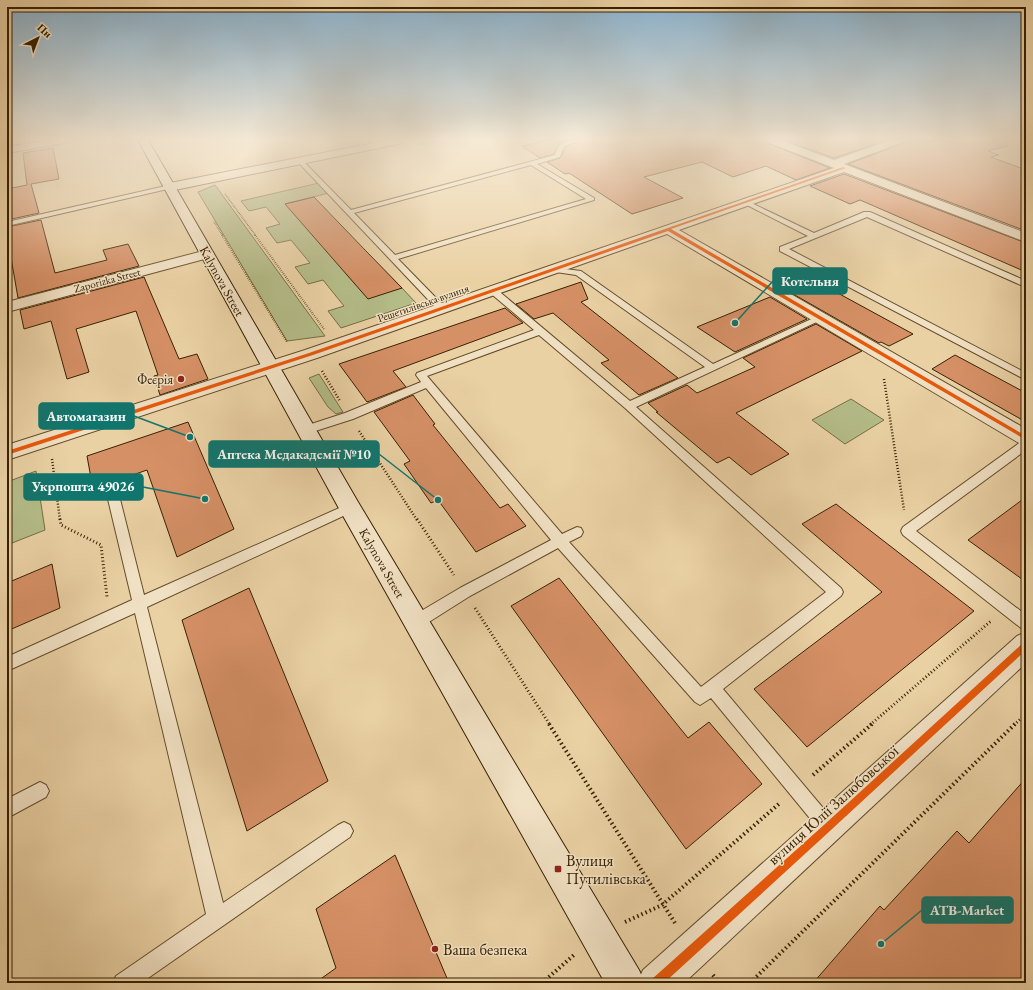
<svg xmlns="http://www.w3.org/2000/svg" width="1033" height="990" viewBox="0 0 1033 990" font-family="'EB Garamond',serif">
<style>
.green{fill:#b4bc88;stroke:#766e44}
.building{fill:#d69066;stroke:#382100}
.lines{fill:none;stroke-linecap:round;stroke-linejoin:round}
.service-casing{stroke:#644d29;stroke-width:2}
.minor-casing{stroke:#644d29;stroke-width:2}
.secondary-casing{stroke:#382100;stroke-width:2}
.path-far4{stroke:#382100;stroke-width:1.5;stroke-dasharray:0.5 1;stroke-linecap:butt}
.path-far3{stroke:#382100;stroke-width:2;stroke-dasharray:0.5 1.5;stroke-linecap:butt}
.path-far2{stroke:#382100;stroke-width:2.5;stroke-dasharray:1 2;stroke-linecap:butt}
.path-far1{stroke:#382100;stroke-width:3;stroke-dasharray:1 2.5;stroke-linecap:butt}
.path{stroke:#382100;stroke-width:4;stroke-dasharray:1.5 3;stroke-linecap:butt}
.service{fill:#f1e1c4;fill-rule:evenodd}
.minor{fill:#f1e1c4;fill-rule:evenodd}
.secondary{fill:#f1e1c4;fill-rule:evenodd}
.cycleway-casing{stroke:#f1e1c4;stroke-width:2}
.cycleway{fill:#e8590c;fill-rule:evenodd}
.poi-dot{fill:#8f2418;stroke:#f1e1c4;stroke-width:1.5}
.labels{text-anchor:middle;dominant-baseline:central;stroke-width:3;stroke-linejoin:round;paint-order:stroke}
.far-street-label{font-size:11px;fill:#382100;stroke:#f1e1c4}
.street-label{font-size:13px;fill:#382100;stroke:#f1e1c4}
.poi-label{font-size:13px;fill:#382100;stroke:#f1e1c4;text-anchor:end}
.near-street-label{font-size:16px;fill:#382100;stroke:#f1e1c4}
.near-poi-label{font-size:16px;fill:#382100;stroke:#f1e1c4;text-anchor:start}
.leader{fill:none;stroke:#0f766e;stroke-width:1.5}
.callout-dot{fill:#0f766e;stroke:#f1e1c4;stroke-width:1.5}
.callout{fill:#0f766e;stroke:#0f766e;stroke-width:1.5}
.callout-label{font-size:14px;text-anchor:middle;font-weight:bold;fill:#fff}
</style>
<rect width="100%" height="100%" fill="#ead1a4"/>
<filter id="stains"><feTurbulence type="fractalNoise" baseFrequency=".005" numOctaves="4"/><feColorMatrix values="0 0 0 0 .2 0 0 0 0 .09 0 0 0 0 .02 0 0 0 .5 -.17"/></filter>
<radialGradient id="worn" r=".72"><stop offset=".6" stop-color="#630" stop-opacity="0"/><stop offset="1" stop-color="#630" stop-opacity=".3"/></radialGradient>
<path class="green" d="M319,183L329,193L285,204L402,288L416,303L341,328L328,311L344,306L323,280L308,284L295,267L310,263L291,240L277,243L266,228L280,224L266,207L249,211L241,201Z
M215,185L325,336L287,341L198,192Z
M319,374L343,412L336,414L328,407L309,378Z
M851,399L884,420L845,444L812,420Z
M36,471L45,530L7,545V482Z"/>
<path class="building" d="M549,140H569L559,144L554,154L540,158L522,146Z
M585,140H766L767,143L830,168L796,180L766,166L733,177L702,162L644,177L683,198L632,214L569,173L565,174L547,162L560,158L567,146Z
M784,140H887L834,158Z
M905,140H1006L1007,146L988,151L999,155L991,157L1026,170V231L848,164L904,143Z
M53,148L59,179L31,184L39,213L7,220V189L27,185L23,153Z
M844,174L1026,243V272L860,200L850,204L810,186Z
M314,197L367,252L402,288L368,299L285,204Z
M41,220L55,273L107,260L103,250L128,244L139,266L18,298L9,246H7V227Z
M144,277L179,359L197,354L208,379L160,395L154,376L158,375L136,311L76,329L89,372L67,379L51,321L24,329L20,310Z
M812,279L913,334L889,346L881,342L879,343L786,290Z
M581,282L588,299L581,302L678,378L639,395L601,363L609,360L553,313L534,319L516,304Z
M770,297L807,319L735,352L697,327Z
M505,308L523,323L393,371L406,387L367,402L339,364Z
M816,324L862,351L736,413L789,454L751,475L729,457L717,463L656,412H658L648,403L687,385L697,393L755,367L743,358Z
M955,355L1026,393V422L932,369Z
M413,395L435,424L433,425L500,508L508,504L526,526L476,552L438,500L431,503L404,464L410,461L374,412Z
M188,422L234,529L177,557L147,470L93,489L87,456Z
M1026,497V582L968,540Z
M836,504L974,611L807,747L754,689L882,592L802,524Z
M52,564L60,608L7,631V583Z
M559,578L688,738L709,722L762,784L686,849L511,606Z
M249,588L328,781L247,831L182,620Z
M1026,778V983H813L880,906L884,910L957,831L969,843Z
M395,855L449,983H315L336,968L316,909Z"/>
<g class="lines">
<g class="service-casing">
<path id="service" d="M575,140H584L566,145L563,148L560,157L537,164L594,198V200L398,259L443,305L444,307L443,309H437L297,161L302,160L351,210L555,155C558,143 564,142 575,140ZM531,165L586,199L395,255L354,213Z
M170,185L172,186V188L7,226V222Z
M745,200L814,233L864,212H870L1026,281V286H1023L867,217L789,249L1026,373V380L780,251V247L808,236L743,203V201Z
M549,267L581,271L713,364L818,316L821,315L825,318L636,407L841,588L843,592L841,596L723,689L834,821L837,827L834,833L828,836L822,833L711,698L700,705L695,702L558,548L470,596L421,627L416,628L411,627L409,622L411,617L460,588L551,540L426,388L353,419L306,434L302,433L301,430L302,427L345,413L421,382L416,375L417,373L534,330L489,292L488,290L492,287L495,288L630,401L705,367L576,275L549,271ZM539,335L625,408L826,592L701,687L569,542L581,536L583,532L581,528L577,527L562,534L427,376Z
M1026,440V450L916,531L1026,615V629L1021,628L903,535L901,531L903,527L1022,441Z
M113,490L117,492L119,495L144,595L346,505L350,503L354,505L356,508L354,511L147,607L223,903L338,825L344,822L350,825L353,831L350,837L141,983H113L116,976L206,914L135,613L7,671V657L132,600L107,495L109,492Z
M40,782L46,785L49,791L46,797L7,818V799Z"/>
</g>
<g class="minor-casing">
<path id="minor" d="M48,140H69L64,143L7,153V147Z
M389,140H408L403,143L170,191L166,190L164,187L166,184L170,183Z
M767,140H781L834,160L890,140H904L903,142L844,164L1026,233V242L844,172L679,230L1026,429V445L1019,443L667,234L317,358L7,460V445L305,350L834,168L768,142Z
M207,250L212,251L214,254L212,257L7,312V302Z
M1026,632V663L684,983H637L643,970L1017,636Z"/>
</g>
<g class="secondary-casing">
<path id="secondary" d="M138,140H148L358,502L639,970L645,983H605L342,514Z"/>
</g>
<path class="path-far4" d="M419,145L444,140
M225,194L256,236
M214,222L223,236"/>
<path class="path-far3" d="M222,235L287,342
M255,235L324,329"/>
<path class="path-far2" d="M322,371L340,401
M884,379L904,510
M359,431L417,520
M52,459L60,520"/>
<path class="path-far1" d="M60,519L61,525L101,545L107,597
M417,519L454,575
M475,608L550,725
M870,725L991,621
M1014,725L1026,714"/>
<path class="path" d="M549,724L675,923
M813,775L872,724
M625,922L662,905L780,803
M713,975L719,983
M542,983L574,955
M750,983L1015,724"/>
<use href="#service" class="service"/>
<use href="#minor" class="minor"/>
<use href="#secondary" class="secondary"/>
<g class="cycleway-casing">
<path id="cycleway" d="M843,167L846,168L671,229L1026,436V440L668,231L313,355L7,455V451L309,353Z
M1026,642V650L831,830L664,983H651L652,979L825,824L1023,643Z"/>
</g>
<use href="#cycleway" class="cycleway"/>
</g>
<linearGradient id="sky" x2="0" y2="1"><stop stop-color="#89b4d1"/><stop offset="0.5" stop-color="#f6ead6"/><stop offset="1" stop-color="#f6ead6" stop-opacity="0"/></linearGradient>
<rect width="1033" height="278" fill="url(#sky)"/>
<g class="poi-dot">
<circle cx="181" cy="379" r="4"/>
<rect x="554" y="865" width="8" height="8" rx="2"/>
<circle cx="435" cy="949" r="4"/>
</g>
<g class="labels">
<g class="far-street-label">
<text transform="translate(107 280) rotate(-15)">Zaporizka Street</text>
<text transform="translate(423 303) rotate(-19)">Решетилівська вулиця</text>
</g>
<g class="street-label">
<text transform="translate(222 281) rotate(61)">Kalynova Street</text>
<text transform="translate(382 563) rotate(60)">Kalynova Street</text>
</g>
<g class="poi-label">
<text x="173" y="379">Феєрія</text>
</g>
<g class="near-street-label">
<text transform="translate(833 805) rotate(-42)">вулиця Юлії Залюбовської</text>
</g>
<g class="near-poi-label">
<text x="566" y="860">Вулиця<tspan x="566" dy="18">Путилівська</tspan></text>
<text x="443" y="949">Ваша безпека</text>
</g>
</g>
<path class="leader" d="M735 323L773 281M190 437L134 416M438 500L379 454M205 499L143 487M881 944L922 910"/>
<g class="callout-dot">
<circle cx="735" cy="323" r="4"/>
<circle cx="190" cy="437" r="4"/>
<circle cx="438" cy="500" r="4"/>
<circle cx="205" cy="499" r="4"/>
<circle cx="881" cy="944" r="4"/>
</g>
<g class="callout">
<rect x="773" y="268" width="74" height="26" rx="4"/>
<rect x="39" y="403" width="95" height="26" rx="4"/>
<rect x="209" y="441" width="170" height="26" rx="4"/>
<rect x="24" y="474" width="119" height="26" rx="4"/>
<rect x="922" y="897" width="91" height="26" rx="4"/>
</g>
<g class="callout-label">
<text x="810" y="286">Котельня</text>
<text x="86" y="421">Автомагазин</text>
<text x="294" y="459">Аптека Медакадемії №10</text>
<text x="83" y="491">Укрпошта 49026</text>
<text x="967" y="915">ATB-Market</text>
</g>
<rect width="1033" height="990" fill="none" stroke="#ead1a4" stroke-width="24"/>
<rect x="8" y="8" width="1017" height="974" fill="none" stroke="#382100" stroke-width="2"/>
<rect x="12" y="12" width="1009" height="966" fill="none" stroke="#382100"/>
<g transform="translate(38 38) rotate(42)" stroke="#f1e1c4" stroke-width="3" paint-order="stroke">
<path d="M0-3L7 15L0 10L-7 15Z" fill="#382100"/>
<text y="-6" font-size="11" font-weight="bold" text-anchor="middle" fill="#382100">Пн</text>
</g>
<rect width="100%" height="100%" filter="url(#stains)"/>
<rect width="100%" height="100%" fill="url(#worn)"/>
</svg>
